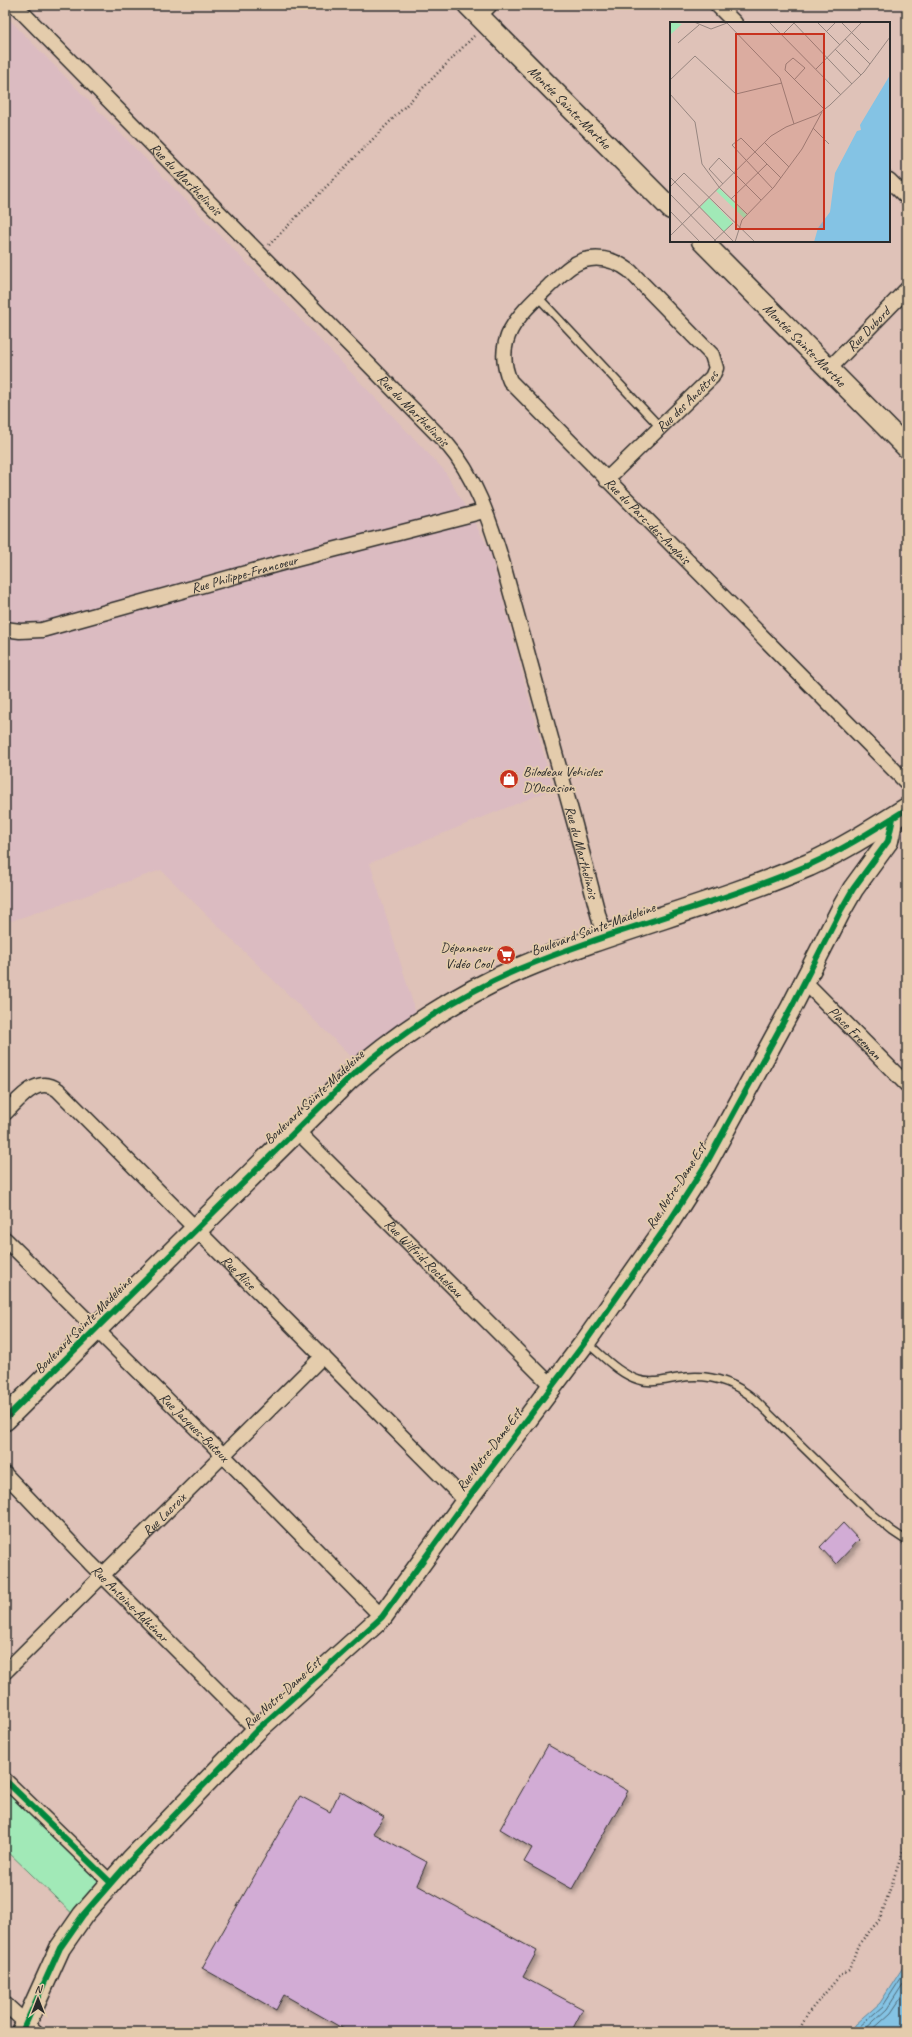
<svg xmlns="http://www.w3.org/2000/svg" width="912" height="2037" viewBox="0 0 912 2037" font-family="Caveat,sans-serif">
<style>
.built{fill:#dbbbc1}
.green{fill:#a1e9b7;stroke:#668a71}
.water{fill:#84c3e4;stroke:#60869a}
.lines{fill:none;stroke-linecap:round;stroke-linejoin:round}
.shore{stroke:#4f6875;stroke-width:1}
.building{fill:#d2acd5;stroke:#2b2b2b;filter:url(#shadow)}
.lane-casing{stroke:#2b2b2b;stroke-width:10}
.street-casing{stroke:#2b2b2b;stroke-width:17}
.secondary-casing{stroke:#2b2b2b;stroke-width:23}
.primary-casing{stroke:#2b2b2b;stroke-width:25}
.path{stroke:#2b2b2b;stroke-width:2.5;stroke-dasharray:1 3;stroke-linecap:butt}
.lane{stroke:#e4ccac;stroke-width:7}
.street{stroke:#e4ccac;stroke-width:14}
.secondary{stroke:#e4ccac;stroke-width:20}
.primary{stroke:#e4ccac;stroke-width:22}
.cycleway-casing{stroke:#e4ccac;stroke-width:8}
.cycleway{stroke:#00873e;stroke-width:6}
.labels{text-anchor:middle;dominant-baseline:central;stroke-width:3.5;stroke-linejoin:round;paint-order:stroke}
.street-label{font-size:14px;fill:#2b2b2b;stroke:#e4ccac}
.poi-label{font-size:14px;fill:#2b2b2b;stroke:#e4ccac;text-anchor:start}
.inset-road{fill:none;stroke:#978680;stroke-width:1}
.view{fill:#c8321e;fill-opacity:0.15;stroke:#c8321e;stroke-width:2}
.inset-edge{fill:none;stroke:#2b2b2b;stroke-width:2}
</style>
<defs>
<filter id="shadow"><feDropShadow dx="2.5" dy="4.5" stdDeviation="2" flood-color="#0004"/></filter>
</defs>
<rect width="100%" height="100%" fill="#dfc2b8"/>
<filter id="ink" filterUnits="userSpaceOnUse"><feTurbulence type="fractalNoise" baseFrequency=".025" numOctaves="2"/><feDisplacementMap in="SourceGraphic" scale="8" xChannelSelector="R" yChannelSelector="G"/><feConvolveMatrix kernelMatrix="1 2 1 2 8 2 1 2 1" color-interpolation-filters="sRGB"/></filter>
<g filter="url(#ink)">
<path class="built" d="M5,15L216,231L444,470L489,548L553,789L370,863L418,1020L359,1064L161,870L11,921L5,916Z"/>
<path class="green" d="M5,1787L110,1889L81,1922L5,1849Z"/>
<path class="water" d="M907,1961V2032H852L855,2025L880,2003Z"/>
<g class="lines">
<path class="shore" d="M857,2032L859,2027L883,2006L907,1969
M862,2032L887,2009L907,1978
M870,2032L891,2013L907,1989"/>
</g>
<path class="building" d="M843,1523L859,1540L836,1564L820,1547Z
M548,1745L628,1791L572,1889L524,1862L532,1848L500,1829Z
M340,1791L384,1817L373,1833L427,1862L417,1885L537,1951L523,1977L583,2009L571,2032H349L284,1995L276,2010L202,1968L300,1796L330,1812Z"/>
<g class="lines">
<g class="lane-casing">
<path id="lane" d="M538,297L660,427
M587,1343C603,1356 619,1374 639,1380C652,1384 665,1380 678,1378C707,1373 732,1380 754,1399L869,1512L892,1531L907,1541"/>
</g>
<g class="street-casing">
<g id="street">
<path id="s1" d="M15,5L447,444C475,476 490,521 502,561L575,825L604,937"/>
<path d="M717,5L735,23"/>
<path d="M479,16L490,5"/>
<path d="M889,180L907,198"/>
<path id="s2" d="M829,369L907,289"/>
<path id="s3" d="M606,480L712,377L716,368L712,355L630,271C618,262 605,257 590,259C573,261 562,274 550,285C522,312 491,338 510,381L907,783"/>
<path id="s4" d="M5,629L20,631L42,630L282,563L484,511"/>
<path id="s5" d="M804,981L907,1085"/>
<path id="s6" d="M5,1113C19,1100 37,1074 58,1090L466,1501"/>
<path id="s7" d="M296,1130L552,1386"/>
<path id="s8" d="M5,1239L212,1444L382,1617"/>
<path id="s9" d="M5,1474L90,1563L257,1730"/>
<path id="s10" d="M5,1672L323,1356"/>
<path d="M5,1780L110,1882"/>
<path d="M5,2004L36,2032"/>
</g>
</g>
<g class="secondary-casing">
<g id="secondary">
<path id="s11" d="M468,5L671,209"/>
<path id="s12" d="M702,241L907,448"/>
<path d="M22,2032L60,1948L83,1915L131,1860L257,1730L382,1617L466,1501L586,1341L666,1227L706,1164L791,1008L841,910L853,889L888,841L893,818"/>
</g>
</g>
<g class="primary-casing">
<path id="primary" d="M5,1419L348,1079C397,1035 459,995 519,969C614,929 715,905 809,865C844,849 875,829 907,809"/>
</g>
<path class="path" d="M269,245L474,36
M798,2032L809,2012L838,1978L849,1970L858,1945L880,1919L907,1839"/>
<use href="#lane" class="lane"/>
<use href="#street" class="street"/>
<use href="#secondary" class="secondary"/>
<use href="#primary" class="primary"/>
<g class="cycleway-casing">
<path id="cycleway" d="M5,1419L348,1079C397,1035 459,995 519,969C614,929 715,905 809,865C844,849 875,829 907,809
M5,1780L110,1882
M22,2032L60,1948L83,1915L131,1860L257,1730L382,1617L466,1501L586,1341L666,1227L706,1164L791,1008L841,910L853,889L888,841L893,818"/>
</g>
<use href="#cycleway" class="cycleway"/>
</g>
</g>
<defs>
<g id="shop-disc" transform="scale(1)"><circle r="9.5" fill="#c8321e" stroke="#e4ccac"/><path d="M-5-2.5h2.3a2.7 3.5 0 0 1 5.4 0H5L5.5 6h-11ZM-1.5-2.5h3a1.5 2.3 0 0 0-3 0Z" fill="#fff"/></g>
<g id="supermarket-disc" transform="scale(1)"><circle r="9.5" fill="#c8321e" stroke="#e4ccac"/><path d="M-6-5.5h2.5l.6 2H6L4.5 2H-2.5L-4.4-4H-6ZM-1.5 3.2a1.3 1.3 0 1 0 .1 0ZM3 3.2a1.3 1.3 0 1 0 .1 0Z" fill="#fff"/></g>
</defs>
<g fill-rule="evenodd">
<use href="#shop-disc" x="509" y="779"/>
<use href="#supermarket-disc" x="506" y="955"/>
</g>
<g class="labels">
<g class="street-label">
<text stroke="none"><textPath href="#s11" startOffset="144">Montée Sainte-Marthe</textPath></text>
<text stroke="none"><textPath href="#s1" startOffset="244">Rue du Marthelinois</textPath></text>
<text stroke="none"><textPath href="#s2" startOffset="56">Rue Dubord</textPath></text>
<text stroke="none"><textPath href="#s12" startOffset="146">Montée Sainte-Marthe</textPath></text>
<text stroke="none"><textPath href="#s3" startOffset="113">Rue des Ancêtres</textPath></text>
<text stroke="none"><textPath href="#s1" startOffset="568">Rue du Marthelinois</textPath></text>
<text stroke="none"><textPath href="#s3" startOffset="689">Rue du Parc-des-Anglais</textPath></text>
<text stroke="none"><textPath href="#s4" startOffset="247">Rue Philippe-Francoeur</textPath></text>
<text stroke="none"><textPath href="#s1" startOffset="1048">Rue du Marthelinois</textPath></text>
<text transform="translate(593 929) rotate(-20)">Boulevard Sainte-Madeleine</text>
<text stroke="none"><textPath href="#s5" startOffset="73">Place Freeman</textPath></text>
<text transform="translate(314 1097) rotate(-43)">Boulevard Sainte-Madeleine</text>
<text transform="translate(676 1186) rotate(-57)">Rue Notre-Dame Est</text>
<text stroke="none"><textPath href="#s7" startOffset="181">Rue Wilfrid-Rocheleau</textPath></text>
<text stroke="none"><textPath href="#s6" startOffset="321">Rue Alice</textPath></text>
<text transform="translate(83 1325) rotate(-45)">Boulevard Sainte-Madeleine</text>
<text stroke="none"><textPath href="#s8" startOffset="267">Rue Jacques-Buteux</textPath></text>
<text transform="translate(489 1450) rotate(-53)">Rue Notre-Dame Est</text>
<text stroke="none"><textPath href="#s10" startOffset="224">Rue Lacroix</textPath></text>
<text stroke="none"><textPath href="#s9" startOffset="180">Rue Antoine-Adhénar</textPath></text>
<text transform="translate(282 1693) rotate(-42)">Rue Notre-Dame Est</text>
</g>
<g class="poi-label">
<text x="523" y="771">Bilodeau Vehicles<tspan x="523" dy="16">D'Occasion</tspan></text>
<text x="492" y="947" text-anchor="end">Dépanneur<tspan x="492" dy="16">Vidéo Cool</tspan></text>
</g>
</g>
<g transform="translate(670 22)">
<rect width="220" height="220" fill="#dfc2b8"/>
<path d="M0,0L12,2L0,13ZM49,166L77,193L74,196L46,169ZM39,176L63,201L54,210L30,185Z" fill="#a1e9b7"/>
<path d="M220,53V220H144L148,206L160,190L165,151L187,109L191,108L190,103Z" fill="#84c3e4"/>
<path class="inset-road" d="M24,0L41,7L57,1M99,0L171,73M123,0L182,62M147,0L170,23M171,0L199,28M57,1L110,56L124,102M157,9L166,0M112,13L124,1M175,17L200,42M8,21L29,3M165,27L191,53M146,47L192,0M0,58L25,34L66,72L112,61M124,58L135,46L123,36L116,42L115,48L154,87M0,72L25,100L32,142L49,165M143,106L159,122M94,120L119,145M0,155L64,220M53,162L39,147L49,136L91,178M0,165L14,151L85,220M49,165L77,192M103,167L62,123L71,116L111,156M0,172L47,220M61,177L97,142M0,189L30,220M0,214L101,114L116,105L147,93L160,83L194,50L220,15M43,220L63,201M65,220L72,198L104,165L132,127L152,90"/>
<path class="view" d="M66,12H154V207H66Z"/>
<rect width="220" height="220" class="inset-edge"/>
</g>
<rect width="912" height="2037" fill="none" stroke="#e4ccac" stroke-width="20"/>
<rect x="10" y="10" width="892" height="2017" fill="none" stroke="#2b2b2b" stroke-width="1.5" filter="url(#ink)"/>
<g transform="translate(38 1999)" stroke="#e4ccac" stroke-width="3" paint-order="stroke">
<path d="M0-3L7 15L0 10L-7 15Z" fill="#2b2b2b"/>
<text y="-6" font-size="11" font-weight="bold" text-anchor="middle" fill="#2b2b2b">N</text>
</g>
</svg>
